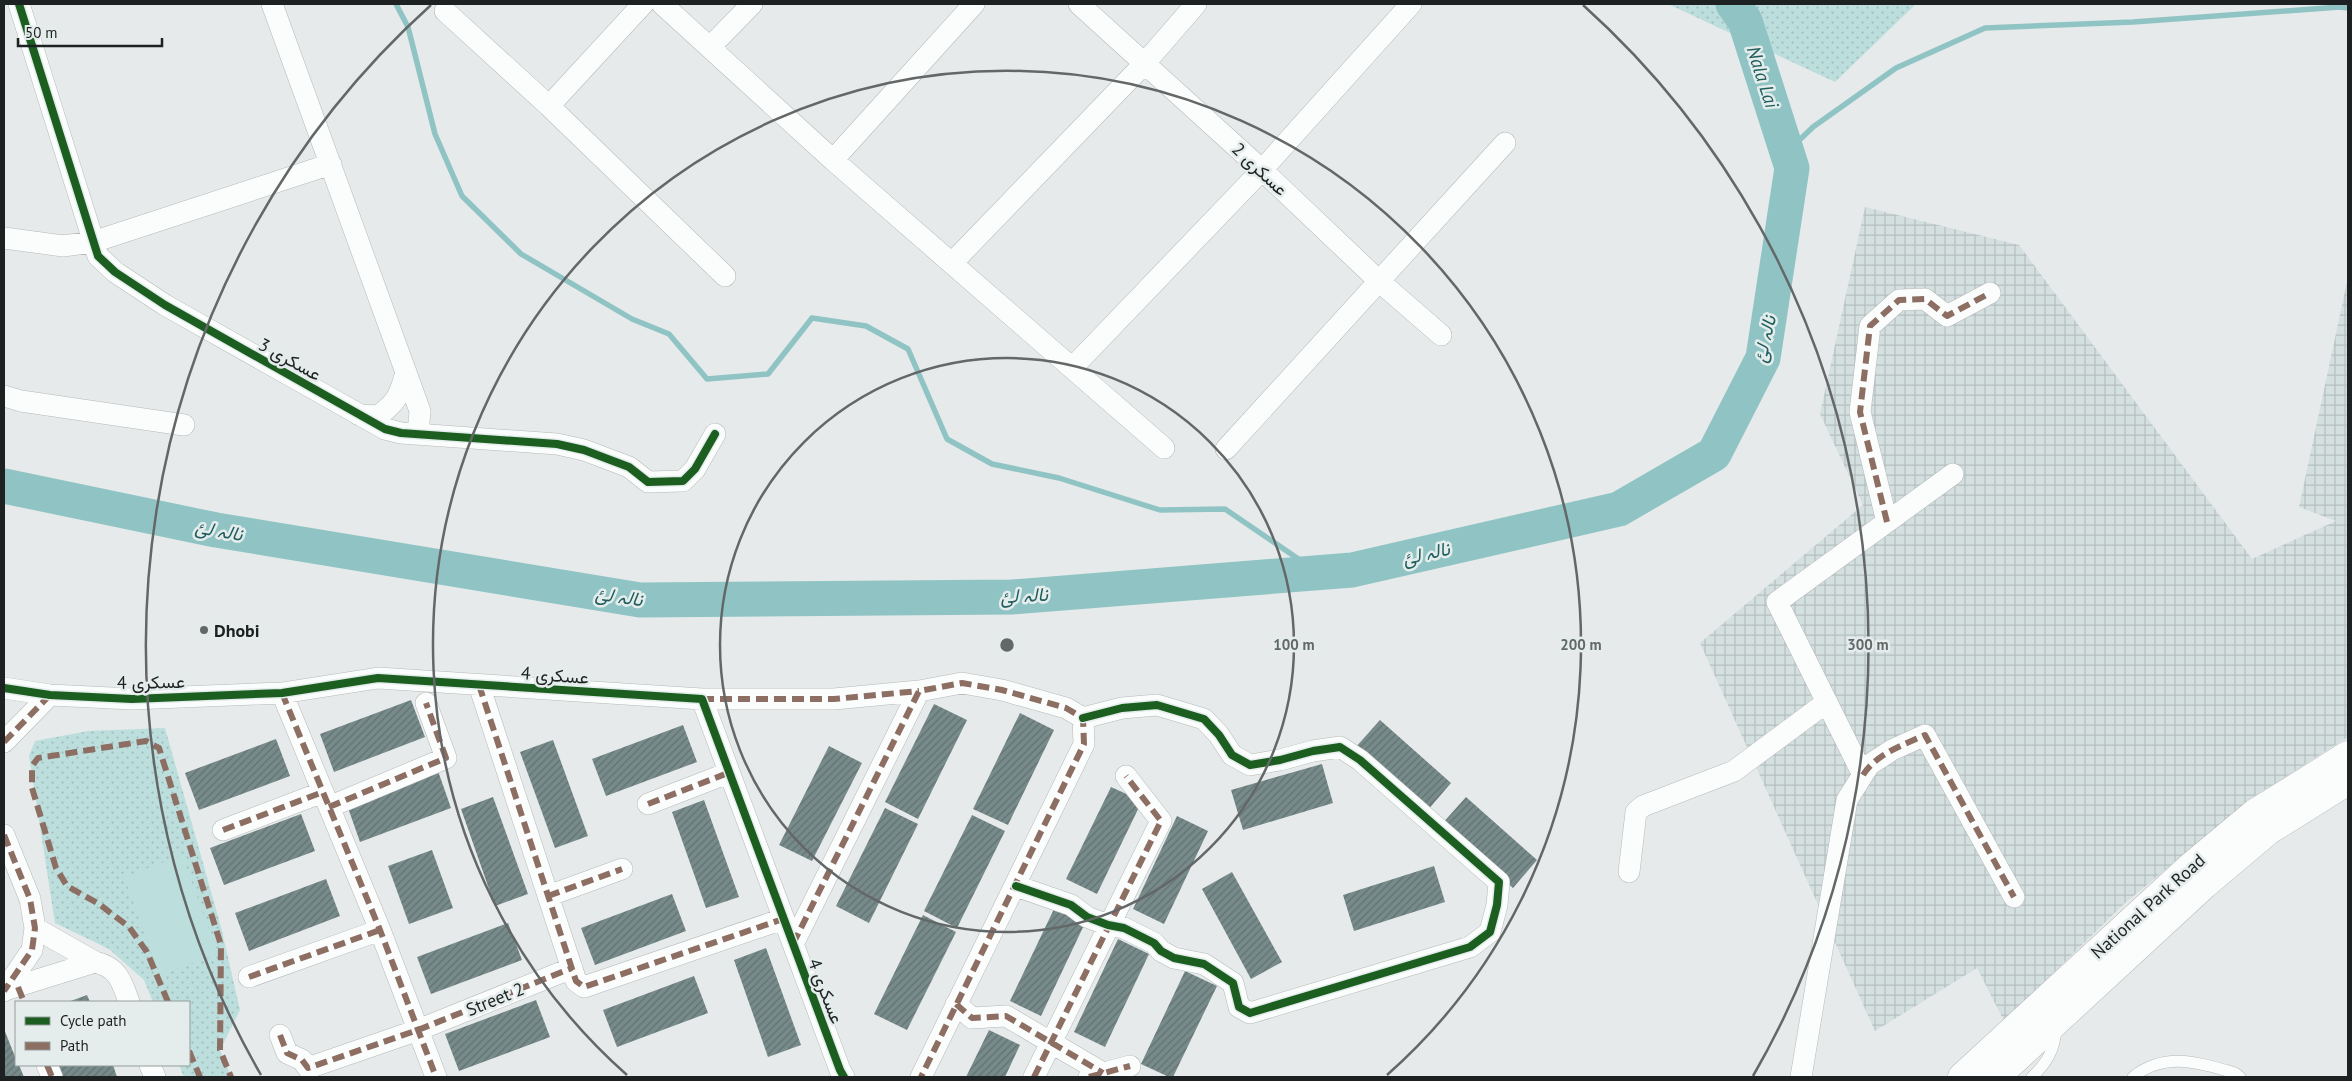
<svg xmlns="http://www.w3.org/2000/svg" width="2352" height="1081" viewBox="0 0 2352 1081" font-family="'PT Sans',Vazirmatn,sans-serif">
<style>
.industrial{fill:url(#industrial-grid)}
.green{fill:url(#green-dots)}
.pitch{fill:#bcdedd}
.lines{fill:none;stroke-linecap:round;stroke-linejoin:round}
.stream{stroke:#90c4c4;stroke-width:5.5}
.river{stroke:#90c4c4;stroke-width:35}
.building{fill:url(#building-hatch)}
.service-casing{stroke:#b6b9b9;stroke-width:12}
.minor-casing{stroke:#b6b9b9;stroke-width:22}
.tertiary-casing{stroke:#b6b9b9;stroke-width:29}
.service{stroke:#fbfcfc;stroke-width:11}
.minor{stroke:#fbfcfc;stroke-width:21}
.tertiary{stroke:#fbfcfc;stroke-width:28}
.quiet{stroke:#8d6e63;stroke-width:6;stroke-dasharray:12 6;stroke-linecap:butt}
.cycleway-casing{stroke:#e4ecec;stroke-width:11}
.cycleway{stroke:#1b5e20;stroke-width:8}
.ring{fill:none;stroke:#646767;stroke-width:2.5}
.poi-dot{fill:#646767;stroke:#e4ecec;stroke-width:2}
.labels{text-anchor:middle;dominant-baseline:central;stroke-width:5;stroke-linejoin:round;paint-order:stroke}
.street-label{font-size:18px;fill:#1e2121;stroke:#e4ecec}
.poi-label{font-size:18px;font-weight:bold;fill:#1e2121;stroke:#e4ecec;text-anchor:start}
.water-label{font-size:19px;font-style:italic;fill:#205d5d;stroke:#e4ecec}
.centre{fill:#646767;stroke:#e4ecec;stroke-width:2.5}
.ring-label{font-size:15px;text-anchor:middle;font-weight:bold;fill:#646767;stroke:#e4ecec;stroke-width:5;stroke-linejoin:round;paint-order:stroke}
</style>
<defs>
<pattern id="industrial-grid" width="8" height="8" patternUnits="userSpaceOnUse" patternTransform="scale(1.25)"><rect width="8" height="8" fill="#d4dfdf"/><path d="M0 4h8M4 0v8" fill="none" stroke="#b6bfbf"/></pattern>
<pattern id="green-dots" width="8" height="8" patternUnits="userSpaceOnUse" patternTransform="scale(1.25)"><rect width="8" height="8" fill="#bcdedd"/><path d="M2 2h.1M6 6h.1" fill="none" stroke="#a1bebd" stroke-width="1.8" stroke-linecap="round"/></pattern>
<pattern id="building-hatch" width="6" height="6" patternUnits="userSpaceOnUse" patternTransform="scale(1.25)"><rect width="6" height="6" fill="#788b8b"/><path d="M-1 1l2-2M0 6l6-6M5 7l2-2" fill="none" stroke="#627171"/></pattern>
</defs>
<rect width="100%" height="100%" fill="#e6eaea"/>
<path class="industrial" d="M1865,207L2019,245L2252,559L2336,521L2299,507L2348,277V737L2250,799L2124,904L2004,1021L1977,968L1875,1031L1700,643L1863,505L1820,414Z"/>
<path class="green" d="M1668,4H1916L1835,82Z
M165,728L221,927L240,1010L220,1050L231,1077H184L179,1065H189V1002H153L144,980L109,949L55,923L29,756L35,741L88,731Z"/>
<path class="pitch" d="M182,855L218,954L160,975L124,877Z"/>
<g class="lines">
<path class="stream" d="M396,4L408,27L435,134L462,196L521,254L632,319L669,334L707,379L768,374L812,318L866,326L908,349L947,439L992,464L1059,478L1160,510L1225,509L1319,573
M1787,152L1813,127L1896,68L1985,28L2133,22L2340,7L2348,8"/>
<path class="river" d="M4,486L216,530L640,600L1012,597L1352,570L1619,509L1714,454L1763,358L1792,168L1745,21L1733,4"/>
</g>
<path class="building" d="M411,700L425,737L334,772L320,734Z
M934,704L967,720L918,819L885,802Z
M1020,713L1054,730L1008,825L973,809Z
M1380,720L1451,783L1427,811L1355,748Z
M683,725L697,762L606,796L592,759Z
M276,739L290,776L199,810L185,773Z
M553,740L588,836L555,848L520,752Z
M829,746L862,763L812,861L779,845Z
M1322,764L1333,803L1243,830L1231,790Z
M438,771L451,808L360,842L347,805Z
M1111,787L1142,801L1097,894L1066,879Z
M493,797L528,894L495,906L461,809Z
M1466,797L1537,860L1513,888L1441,825Z
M704,800L739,897L706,908L672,812Z
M885,808L918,824L869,923L836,906Z
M301,814L315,851L224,885L210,848Z
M972,815L1005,831L957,928L924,911Z
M1177,816L1208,831L1164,924L1133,909Z
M432,850L453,908L409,924L388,866Z
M1434,866L1445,902L1354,931L1343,895Z
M1232,872L1282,962L1251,979L1202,889Z
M326,879L340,916L249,951L235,913Z
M672,894L686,931L595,965L581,928Z
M1054,909L1085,923L1041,1016L1010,1001Z
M923,915L956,932L907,1030L874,1014Z
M508,923L522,960L431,994L417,957Z
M1118,939L1149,954L1105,1047L1074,1032Z
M766,948L801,1045L768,1057L734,960Z
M1185,971L1217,986L1173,1077H1169L1141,1064Z
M694,976L708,1013L617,1047L603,1010Z
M87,995L90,1002H68Z
M536,1000L550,1037L459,1071L445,1034Z
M4,1029L16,1059V1065H19L24,1077H4Z
M989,1030L1020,1045L1005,1077H966Z
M57,1065H113L117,1077H62Z"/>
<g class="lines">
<g class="service-casing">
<path id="service" d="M2032,1077C2047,1063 2055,1049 2056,1028
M2133,1077C2166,1051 2199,1063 2235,1073L2240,1077"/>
</g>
<g class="minor-casing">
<path id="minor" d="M19,4L98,256L115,272L165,305L385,429L401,433L557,444L584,450L629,467L648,482L683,481L695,469L715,434
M272,4L420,411L418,433
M662,4L833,160L1164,448
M1079,4L1262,170L1380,282L1441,335
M445,11L549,106L725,276
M711,46L752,4
M549,106L643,4
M833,160L974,4
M4,238L63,246L93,242L331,164
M952,263L1144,64L1196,4
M1072,368L1262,170L1411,4
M4,396L21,401L184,425
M359,415L378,416C397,402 400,395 406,372
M1226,449L1505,143
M1887,522L1860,412L1870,326L1899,300L1925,299L1947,316L1990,293
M479,685L576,981L584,987L783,919
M4,688L50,695L132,699L282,693L378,678L702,699L840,1070L844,1077
M282,693L380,930L436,1077
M702,699H834L919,691
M4,742L50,695
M1863,775L1777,602L1953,474
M648,804L728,773
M329,807L446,758L426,703
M223,830L323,792
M4,835L30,899L35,928L32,950L4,991
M1629,872L1636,812L1643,806L1734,771L1827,702
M1016,886L1071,905L1087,917L1108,925L1124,928L1154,943L1161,951L1174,958L1204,964L1233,983L1239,1007L1250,1013L1470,947L1490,932L1497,905L1499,882L1360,760L1340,747L1313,751L1280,760L1250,765L1232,755L1219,735L1204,719L1157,705L1122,708L1083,718
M548,896L622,869
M35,928L95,962
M793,944L919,691L962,683L1002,690L1066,708L1083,718L1084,744L921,1077
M249,977L380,930
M5,990L95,962C118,967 122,982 129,1002
M956,1004L972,1018L1006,1016L1103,1073
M280,1035L287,1053L302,1060L308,1068L418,1030L572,968
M47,1065L52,1077
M150,1065L155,1077
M1034,1077L1161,821L1126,776
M1089,1077L1130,1066
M1801,1077L1847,800L1869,765L1892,750L1925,735L2014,897"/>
</g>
<g class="tertiary-casing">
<path id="tertiary" d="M1962,1077L2189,868L2255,813L2348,755
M1996,1077L2204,885L2268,831L2348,781"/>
</g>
<use href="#service" class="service"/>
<use href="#minor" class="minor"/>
<use href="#tertiary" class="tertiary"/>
<path class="quiet" d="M1887,522L1860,412L1870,326L1899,300L1925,299L1947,316L1990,293
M479,685L576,981L584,987L783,919
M282,693L380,930L436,1077
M702,699H834L919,691
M4,742L50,695
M1863,775C1876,754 1903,745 1925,735L2014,897
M648,804L728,773
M329,807L446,758L426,703
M223,830L323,792
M4,835L30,899L35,928L32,950L4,991
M548,896L622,869
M793,944L919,691L962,683L1002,690L1066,708L1083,718L1084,744L921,1077
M249,977L380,930
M18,987L24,1002
M168,1002L147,952L129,927L99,904L67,886L56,868L32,788V766L38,758L146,741L159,748L221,945L220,1050L231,1077
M956,1004L972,1018L1006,1016L1103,1073
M280,1035L287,1053L302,1060L308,1068L418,1030L572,968
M189,1051L200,1077
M47,1065L52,1077
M1034,1077L1161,821L1126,776
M1089,1077L1130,1066"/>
<g class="cycleway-casing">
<path id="cycleway" d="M19,4L98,256L115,272L165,305L385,429L401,433L557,444L584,450L629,467L648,482L683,481L695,469L715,434
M4,688L50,695L132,699L282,693L378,678L702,699L840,1070L844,1077
M1016,886L1071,905L1087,917L1108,925L1124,928L1154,943L1161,951L1174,958L1204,964L1233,983L1239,1007L1250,1013L1470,947L1490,932L1497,905L1499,882L1360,760L1340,747L1313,751L1280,760L1250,765L1232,755L1219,735L1204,719L1157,705L1122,708L1083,718"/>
</g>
<use href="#cycleway" class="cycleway"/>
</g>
<g class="ring">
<circle cx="1007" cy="645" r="287"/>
<path d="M627 1075A574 574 0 1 1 1387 1075"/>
<path d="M261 1075A861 861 0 0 1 431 5M1583 5A861 861 0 0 1 1753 1076"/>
</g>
<circle class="poi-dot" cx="204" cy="630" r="5"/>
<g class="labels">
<g class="street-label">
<text transform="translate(1260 169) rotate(43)">عسکری 2</text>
<text transform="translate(290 359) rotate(29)">عسکری 3</text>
<text transform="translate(555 675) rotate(4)">عسکری 4</text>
<text transform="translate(151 682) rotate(-1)">عسکری 4</text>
<text transform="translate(2148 906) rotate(-42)">National Park Road</text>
<text transform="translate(826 991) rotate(69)">عسکری 4</text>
<text transform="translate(495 999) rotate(-22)">Street 2</text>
</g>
<g class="poi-label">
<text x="214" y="630">Dhobi</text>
</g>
<g class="water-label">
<text transform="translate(1763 77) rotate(72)">Nala Lai</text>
<text transform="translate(1764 339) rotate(-77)">نالہ لئ</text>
<text transform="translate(219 530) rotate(10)">نالہ لئ</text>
<text transform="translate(1426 553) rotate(-13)">نالہ لئ</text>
<text transform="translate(1024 595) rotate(-3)">نالہ لئ</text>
<text transform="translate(619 596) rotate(8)">نالہ لئ</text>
</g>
</g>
<circle cx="1007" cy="645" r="8" class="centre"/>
<g class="ring-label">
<text x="1294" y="650">100 m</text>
<text x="1581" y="650">200 m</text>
<text x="1868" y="650">300 m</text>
</g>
<rect width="2352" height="1081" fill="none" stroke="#1e2121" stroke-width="10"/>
<rect x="15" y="1001" width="175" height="65" fill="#e4ecec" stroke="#959b9b"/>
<rect x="25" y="1017" width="25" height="8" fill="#1b5e20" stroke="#959b9b"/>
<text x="60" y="1026" font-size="15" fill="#1e2121">Cycle path</text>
<rect x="25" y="1042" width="25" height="8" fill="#8d6e63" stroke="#959b9b"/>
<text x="60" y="1051" font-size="15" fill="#1e2121">Path</text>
<path d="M18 38v8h144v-8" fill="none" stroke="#1e2121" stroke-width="2.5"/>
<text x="25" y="38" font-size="15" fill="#1e2121" stroke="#e4ecec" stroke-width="4" paint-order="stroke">50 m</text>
</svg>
